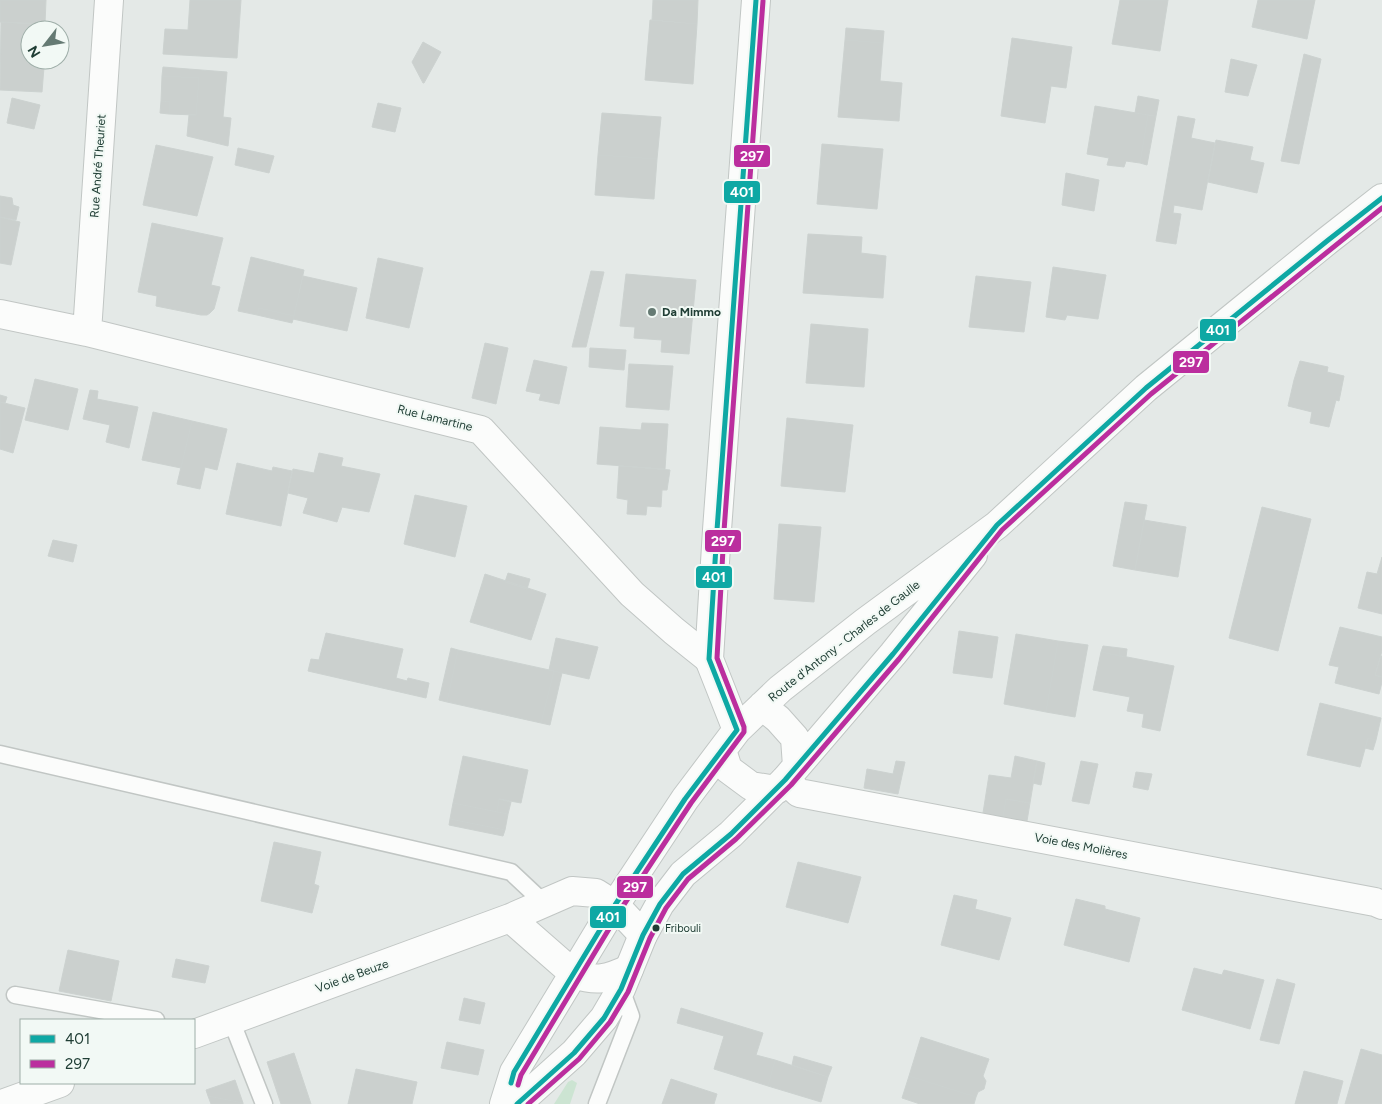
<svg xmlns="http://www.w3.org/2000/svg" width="1382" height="1104" viewBox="0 0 1382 1104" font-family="Figtree,sans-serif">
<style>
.green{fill:#cce4d2}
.building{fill:#cbd0ce;stroke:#ccd2d0}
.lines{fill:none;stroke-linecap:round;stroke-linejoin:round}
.service-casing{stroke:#c1c6c4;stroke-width:19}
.minor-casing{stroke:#c1c6c4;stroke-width:30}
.tertiary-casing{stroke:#c1c6c4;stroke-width:30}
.service{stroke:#fbfcfb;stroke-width:16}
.minor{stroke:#fbfcfb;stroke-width:28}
.tertiary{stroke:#fbfcfb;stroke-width:28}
.bus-1-casing{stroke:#f2f9f5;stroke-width:9}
.bus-2-casing{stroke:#f2f9f5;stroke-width:9}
.bus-1{stroke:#0ea8a4;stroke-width:5}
.bus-2{stroke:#bb2e9e;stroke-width:5}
.poi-dot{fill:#657a73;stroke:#f2f9f5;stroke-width:2}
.bus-dot{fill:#203e35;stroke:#f2f9f5;stroke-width:2}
.labels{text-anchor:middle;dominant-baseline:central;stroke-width:4;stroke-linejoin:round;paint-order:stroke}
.bus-label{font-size:11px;fill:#203e35;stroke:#f2f9f5;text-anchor:start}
.street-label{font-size:12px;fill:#203e35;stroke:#f2f9f5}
.poi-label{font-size:12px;font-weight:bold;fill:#203e35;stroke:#f2f9f5;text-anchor:start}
.line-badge{stroke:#f2f9f5;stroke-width:2}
.badge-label{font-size:14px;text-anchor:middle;font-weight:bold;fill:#fff}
</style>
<rect width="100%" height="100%" fill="#e4e9e7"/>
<path class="green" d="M572,1080L577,1083L570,1104H554L568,1082Z"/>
<path class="building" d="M0,0H46L45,24L0,22Z
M190,0H241L237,58L163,54L165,29L188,30Z
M653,0H698L697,24L652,20Z
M1120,0H1168L1160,51L1112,44Z
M1258,0H1315L1307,39L1252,27Z
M650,20L697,24L693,84L645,80Z
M1,22L49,25V30H30V60H47V67H44L42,92L0,90Z
M846,28L884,31L883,43L845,40Z
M1012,38L1072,47L1066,88L1051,86L1045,123L1001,116Z
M845,40L883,43L880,81L902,83L899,121L838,117Z
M423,42L441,52L424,83H423L412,62Z
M1304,54L1321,59L1299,164L1281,161Z
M1231,59L1257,65L1248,96L1225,92Z
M163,67L227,72L223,117L231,118L228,146L187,136L189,115H196L199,78L162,76Z
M162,76L199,78L196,115L169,114L170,102L161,101Z
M1138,96L1159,100L1156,116L1135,113Z
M12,98L40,105L34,129L7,123Z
M161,101L170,102L169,114L160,113Z
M378,103L401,108L395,132L372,127Z
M1095,106L1148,115L1140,163L1126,161L1124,167L1107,165L1109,158L1087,154Z
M602,113L661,117L657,159L598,155Z
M1148,115L1156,116L1147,165L1140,163Z
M1178,116L1195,119L1191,138L1215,143L1202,210L1174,205L1173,213L1181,214L1176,244L1156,241Z
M1216,140L1253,147L1250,160L1264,163L1257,193L1208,182Z
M822,144L883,149L877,209L817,204Z
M156,145L213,157L197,216L143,205Z
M238,148L274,156L269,173L235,165Z
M598,155L657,159L654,199L595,195Z
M1066,173L1099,180L1094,211L1062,205Z
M0,196L12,198L13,205L19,207L16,220L0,217Z
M0,217L20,222L11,265L0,263Z
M152,223L223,238L211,285L220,287L214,309L210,313L207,315H201L156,306L157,296L138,292Z
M808,234L862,237L861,253L886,256L883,298L803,293Z
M251,257L304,270L294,316L259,308L257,315L238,311Z
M378,258L423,268L409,328L366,318Z
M1053,267L1106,275L1098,319L1067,315L1065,320L1046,317Z
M591,271L604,272L586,347H572Z
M626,274L696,280L689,354L661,352L662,340L634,338L635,327L620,326Z
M303,276L357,288L347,331L293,319Z
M976,276L1031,282L1024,332L969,327Z
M259,308L294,316L292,323L257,315Z
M811,324L868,329L864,387L806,383Z
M485,343L508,348L496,404L472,398Z
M590,348L626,350L624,370L589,367Z
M534,360L567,367L559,404L539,400L541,394L526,391Z
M1300,361L1328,367L1327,372L1344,376L1339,401L1336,400L1329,427L1310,423L1312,412L1288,406L1294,380Z
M629,364L673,366L669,410L626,407Z
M35,379L78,389L68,430L25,420Z
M90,390L98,391L97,399L138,407L129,448L106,442L110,425L83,419Z
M0,395L7,397L5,403L0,402Z
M0,402L25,408L13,453L0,449Z
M153,412L192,421L181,468L142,460Z
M787,418L853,425L845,492L781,486Z
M192,421L227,429L217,470L205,467L200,489L177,484Z
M642,423L668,424L665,469L597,464L600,427L641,430Z
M319,453L343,458L341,466L380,474L369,512L342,507L337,522L303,513L308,498L288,493L293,469L314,473Z
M237,463L272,471L273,467L292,471L281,526L226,514Z
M619,466L670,470L667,490H662L661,507L647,506L646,515L627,514L628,500L617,498Z
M415,495L467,506L455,557L404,544Z
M1125,502L1147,505L1135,570L1113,566Z
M1262,507L1311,519L1278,651L1229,638Z
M1144,520L1186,527L1178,577L1135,570Z
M779,524L821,527L814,602L774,599Z
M53,540L77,545L73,562L48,556Z
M1382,557V614L1358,608L1367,572L1377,574Z
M508,573L530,579L527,589L505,582Z
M485,574L546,594L531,640L470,622Z
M1340,627L1382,637V651L1375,675L1382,677V682L1379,694L1335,683L1339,667L1329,665Z
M959,631L998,637L992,678L953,673Z
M326,633L403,649L396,678L407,681L408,678L429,683L426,698L308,671L311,659L319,660Z
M1016,634L1058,641L1046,712L1004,704Z
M556,638L598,647L589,679L549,670Z
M1058,641L1088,645L1075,717L1046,712Z
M1103,646L1120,648L1119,656L1101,652Z
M451,648L458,650L447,702L439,700Z
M1120,648L1127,649L1126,657L1119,656Z
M458,650L554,671L541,723L447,702Z
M1101,652L1174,666L1160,731L1142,727L1144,714L1127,711L1130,697L1093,690Z
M1381,656H1382V677L1375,675Z
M554,671L562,673L550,725L541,723Z
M1320,703L1381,718L1376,740L1368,738L1360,767L1307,755Z
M1368,738L1376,740L1373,750L1365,748Z
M463,756L528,770L521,803L499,799L497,812L453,803Z
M1015,756L1037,761L1030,803L1006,799L1003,817L983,813L989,775L1011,778Z
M896,761L905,762L898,794L864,788L867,769L893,774Z
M1037,761L1045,763L1041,785L1033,783Z
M1081,761L1098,764L1089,804L1072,801Z
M1136,772L1152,774L1148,790L1133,787Z
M499,799L511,802L508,814L497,812Z
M1006,799L1030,803L1027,821L1003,817Z
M453,803L508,814L505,830L450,819Z
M450,819L505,830L503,836L449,825Z
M274,842L321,852L314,884L319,886L312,913L261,901Z
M798,862L861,877L848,923L786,907Z
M954,895L977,900L975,909L1011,918L999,960L941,945Z
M1076,899L1105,906V909L1140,918L1129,962L1064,945Z
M68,950L119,961L111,1001L59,991Z
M176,959L209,966L205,983L172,977Z
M1194,968L1222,975L1224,970L1264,980L1250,1029L1182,1010Z
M1277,979L1295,984L1279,1044L1260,1040Z
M464,998L485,1003L480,1024L459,1020Z
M681,1008L763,1033L756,1055L775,1060L768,1086L714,1069L724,1036L677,1023Z
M921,1037L989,1059L983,1076L986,1081L984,1089L978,1092L976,1097L909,1076Z
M447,1042L484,1050L478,1075L441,1068Z
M1361,1049L1382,1055V1104H1345Z
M294,1053L311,1104H281L267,1062Z
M794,1056L832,1067L828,1077L792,1065Z
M775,1060L828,1077L821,1102L768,1086Z
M356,1069L417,1082L412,1104H348Z
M1304,1071L1343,1081L1337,1104H1295Z
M909,1076L976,1097L974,1104H920L902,1098Z
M671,1079L717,1094L714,1104H662Z
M235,1080L243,1103L208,1096L206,1090Z
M208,1096L243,1103V1104H211Z"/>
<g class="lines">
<g class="service-casing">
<path id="service" d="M0,754L511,872L544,903
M15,995L156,1020
M231,1020L264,1104
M597,1104L631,1016L621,989"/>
</g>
<g class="minor-casing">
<path id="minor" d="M0,314L87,332L481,430L632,594L674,631L709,659
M87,332L109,0
M785,780L799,793L1375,902L1382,905
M510,918L574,974C597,982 607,979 629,969
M194,1034L510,918L572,891L596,893L615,905L643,935
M2,1104L60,1083"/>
</g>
<g class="tertiary-casing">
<path id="tertiary" d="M762,706L778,719L795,738L797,766
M737,730L709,659L717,530L756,0
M722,750L728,769L751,786L776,790
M504,1104L514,1072L615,905L685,799L737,730L780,689L865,622L997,525L1146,388L1327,241L1382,198
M517,1104L574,1053L604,1018L621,989L643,935L660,904L683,874L731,834L785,780L893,654L973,555"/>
</g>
<use href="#service" class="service"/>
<use href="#minor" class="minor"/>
<use href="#tertiary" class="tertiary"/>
<g class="bus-1-casing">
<path id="bus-1" d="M511,1083L514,1072L615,905L685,799L737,730L709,659L717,530L756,0
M517,1104L574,1053L604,1018L621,989L643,935L660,904L683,874L731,834L785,780L893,654L997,525L1146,388L1327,241L1382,198"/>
</g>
<g class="bus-2-casing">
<path id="bus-2" d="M518,1085L521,1075L621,909L691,803L744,732V727L717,658L724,531L763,1
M528,1104L579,1059L610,1022L628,992L650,938L666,908L688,879L736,839L791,785L899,659L1002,530L1151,394L1382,208"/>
</g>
<use href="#bus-1" class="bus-1"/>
<use href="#bus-2" class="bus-2"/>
</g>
<circle class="poi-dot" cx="652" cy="312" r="5"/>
<circle class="bus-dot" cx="656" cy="928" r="4.5"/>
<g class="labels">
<g class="bus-label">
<text x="665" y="928">Fribouli</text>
</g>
<g class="street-label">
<text transform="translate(98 166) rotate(-86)">Rue André Theuriet</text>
<text transform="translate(435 418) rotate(14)">Rue Lamartine</text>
<text transform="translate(844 641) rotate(-38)">Route d'Antony - Charles de Gaulle</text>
<text transform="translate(1081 846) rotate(11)">Voie des Molières</text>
<text transform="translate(352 976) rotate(-20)">Voie de Beuze</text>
</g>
<g class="poi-label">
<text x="662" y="312">Da Mimmo</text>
</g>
</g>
<g class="line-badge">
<rect x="733" y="144" width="38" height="24" rx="5" fill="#bb2e9e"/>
<rect x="723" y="180" width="38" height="24" rx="5" fill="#0ea8a4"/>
<rect x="1199" y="318" width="38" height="24" rx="5" fill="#0ea8a4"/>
<rect x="1172" y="350" width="38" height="24" rx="5" fill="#bb2e9e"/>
<rect x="704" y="529" width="38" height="24" rx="5" fill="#bb2e9e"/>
<rect x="695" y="565" width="38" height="24" rx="5" fill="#0ea8a4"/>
<rect x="616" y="875" width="38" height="24" rx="5" fill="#bb2e9e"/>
<rect x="589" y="905" width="38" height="24" rx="5" fill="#0ea8a4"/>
</g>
<g class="badge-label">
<text x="752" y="161">297</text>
<text x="742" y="197">401</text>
<text x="1218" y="335">401</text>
<text x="1191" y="367">297</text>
<text x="723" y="546">297</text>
<text x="714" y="582">401</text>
<text x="635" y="892">297</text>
<text x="608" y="922">401</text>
</g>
<rect x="20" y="1019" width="175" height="65" fill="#f2f9f5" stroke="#9eaea8"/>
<rect x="30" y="1035" width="25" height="8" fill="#0ea8a4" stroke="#9eaea8"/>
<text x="65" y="1044" font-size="15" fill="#203e35">401</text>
<rect x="30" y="1060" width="25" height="8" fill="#bb2e9e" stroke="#9eaea8"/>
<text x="65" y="1069" font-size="15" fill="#203e35">297</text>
<g transform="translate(45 45) rotate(239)"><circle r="24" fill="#f2f9f5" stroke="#9eaea8"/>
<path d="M0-4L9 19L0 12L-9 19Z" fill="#657a73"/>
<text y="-8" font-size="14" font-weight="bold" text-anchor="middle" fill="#203e35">N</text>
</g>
</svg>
